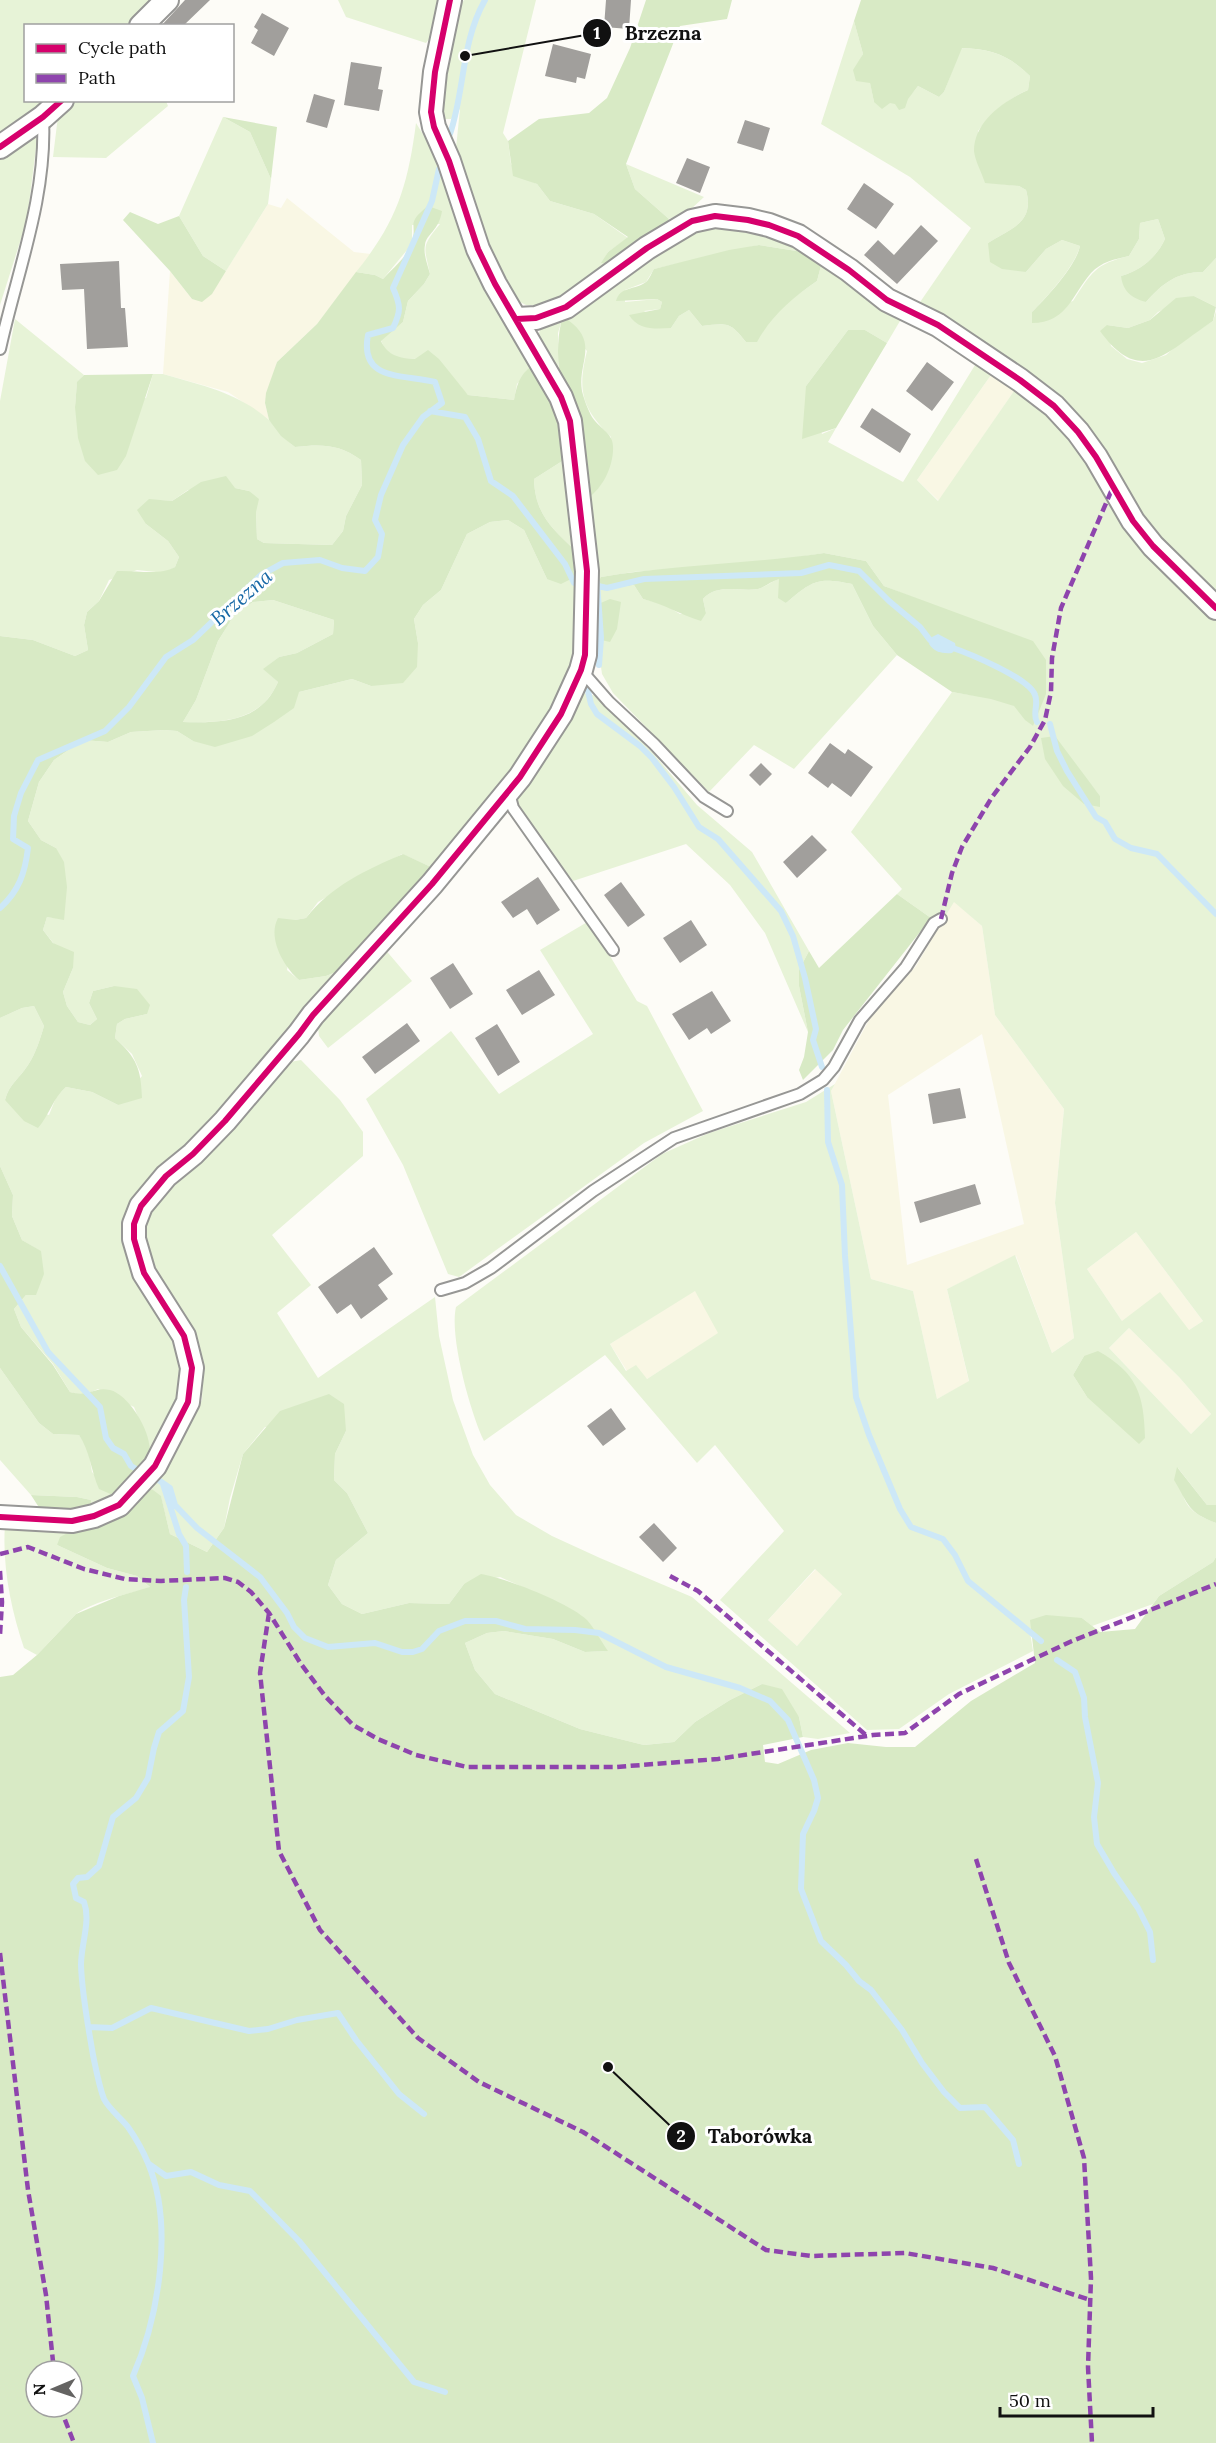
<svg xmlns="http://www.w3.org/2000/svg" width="1216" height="2443" viewBox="0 0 1216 2443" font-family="Lora,serif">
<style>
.farmland{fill:#f9f7e4;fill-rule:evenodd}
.green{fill:#e7f3d7;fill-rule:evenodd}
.forest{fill:#d8eac5;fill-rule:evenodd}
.water{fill:#cde8f7}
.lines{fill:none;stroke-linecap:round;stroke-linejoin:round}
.stream{stroke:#cde8f7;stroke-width:6}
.building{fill:#a19f9c}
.lane-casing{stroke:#979795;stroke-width:14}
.street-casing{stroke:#979795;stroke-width:26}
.lane{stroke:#fffffe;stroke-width:10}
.street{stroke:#fffffe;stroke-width:22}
.quiet{stroke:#8e44ad;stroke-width:4.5;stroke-dasharray:9 4.5;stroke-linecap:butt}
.cycleway-casing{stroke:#fff;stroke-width:10}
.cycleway{stroke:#d6006c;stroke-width:6}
.labels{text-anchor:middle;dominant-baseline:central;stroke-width:6;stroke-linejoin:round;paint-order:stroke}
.water-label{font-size:20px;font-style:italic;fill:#1768a6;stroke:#fff}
.leader{fill:none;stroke:#111;stroke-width:2}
.callout-dot{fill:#111;stroke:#fff;stroke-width:2}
.mark-label{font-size:18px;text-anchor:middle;font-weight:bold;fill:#fff}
.callout-label{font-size:20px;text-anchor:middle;font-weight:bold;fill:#111;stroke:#fff;stroke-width:6;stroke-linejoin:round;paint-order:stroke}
</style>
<rect width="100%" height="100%" fill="#fdfcf7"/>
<path class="farmland" d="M287,198L354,252L371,254L317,324L277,362L265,403L269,420L228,392L163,374L170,271L192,299L203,301L212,293L268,204L281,208Z
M991,375L1014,391L939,501L917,480Z
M954,901L982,926L995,1015L1064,1109L1055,1203L1074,1338L1052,1353L1016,1256L947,1289L969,1382L937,1399L913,1291L871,1279L831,1091L870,1018L916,966ZM982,1034L1024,1224L907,1265L888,1095Z
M1136,1232L1203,1321L1189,1330L1122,1321L1087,1269Z
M695,1290L719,1333L647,1379L627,1371L610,1344Z
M1129,1328L1179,1377L1211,1414L1191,1434L1109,1348Z
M816,1569L842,1594L797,1646L768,1620Z"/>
<path class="green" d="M0,0H158L130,25L26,26V100L52,101L0,140Z
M338,0H443L434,33L426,43L346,17Z
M464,0H536L503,133L508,141L511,164L521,177L537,184L550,201L594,214L628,238L608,252L602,263L614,264L569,297L543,305H526L512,298L486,244L456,148L460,109L451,119H445L442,108L458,9Z
M854,21L863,54L859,62L870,82L874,102C897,103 903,106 918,86L939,97L944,92L961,48C991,49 1009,55 1030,76L1028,90C1007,99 992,113 978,131L985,182L1019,186L1026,190C1035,223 1011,228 988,243L1026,272L1046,249L1062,240L1080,246C1075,266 1048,296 1032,312L1073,301C1092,272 1095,264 1129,256L1139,239L1140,223L1158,219L1165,239C1157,257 1140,271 1121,276L1146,302C1163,283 1177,272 1203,272L1216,258V307L1194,296L1158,312L1150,320L1128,328L1107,325L1111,346L1127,359L1142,363L1166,355L1183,340L1213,321L1216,311V595L1154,536L1084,426L1054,392L916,308L971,228L910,177L821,124Z
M69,101H166L168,106L106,158L53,157L58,116Z
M223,117L250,132L271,179L268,204L226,271L203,256L179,216Z
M416,123L434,152L535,364L517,384L514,400L468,395L460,387L416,359L397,358L385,350L381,340L403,322L408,301L424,284L430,274C424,246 421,247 440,224L412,225V244L383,279L375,275L356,272C397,222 408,185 416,123Z
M31,135L36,136L37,140L27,220L0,305V154Z
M626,164L704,197L690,210L669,219L635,189Z
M747,225L809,253L759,245L654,269L646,282L625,290V302L657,299L662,302L660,309L644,311L671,328L679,316L689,310L702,326C728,323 730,322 746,342L790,300L817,281L822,262L918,325L900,321L887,343L865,330H848L806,386L822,434L836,428L828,442L903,482L980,357L1051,412L1173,578L1216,619V1505H1207L1178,1468C1183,1501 1183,1510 1216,1523V1557L1213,1562L1159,1596L1153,1604L1092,1626L1082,1618L1030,1632L1033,1651L949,1694L899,1729L867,1730L720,1600L784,1531L715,1445L697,1463L605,1355L484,1441C471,1414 449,1337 456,1307L662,1154L709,1133L806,1102L835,1084L831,1091L871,1279L913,1291L937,1399L969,1381L947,1289L1015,1255L1052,1353L1074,1338L1055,1203L1064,1109L995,1015L982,926L954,902L946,915L931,918L897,894L902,889L851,832L952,692C971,696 996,696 1013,705C1020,709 1025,720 1033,726L935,606L884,586L866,561L824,553L774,561L633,572L601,577L616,588L634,585L643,599L663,604L680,614L706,613L703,599C718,583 739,592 758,589C765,587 773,581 780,578V587L786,603C813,580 818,577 852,584L873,626L897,655L794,769L754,745L709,792L613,693L602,674L597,639L588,498C609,483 609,461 611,437C582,408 577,391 587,351L561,323L558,333V374L537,338L541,328L665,245L698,228ZM991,375L1014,391L938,501L917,480ZM1042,738L1078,769L1100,796ZM1136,1232L1203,1321L1189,1330L1160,1292L1122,1321L1087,1269ZM695,1291L718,1333L647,1379L636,1365L626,1371L610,1344ZM1129,1328L1179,1377L1211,1414L1191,1434L1109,1348ZM1084,1356L1087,1397L1073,1375ZM815,1569L842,1594L797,1646L768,1620Z
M15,319L84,375L77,383L75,407L146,398L153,374H163C201,385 239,393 269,420C278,429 285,439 295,447C322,444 339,444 361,460L362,485L346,516L343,531L332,545L264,543L257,539L256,512L249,491L235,488L188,490L172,501L149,500L146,524L168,541L179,557L175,567L165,573L137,570L109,580L99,601L87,612L84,625L88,650L75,656L33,640L0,636V401Z
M567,458L575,550C551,528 535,513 534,479Z
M508,520L524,530L547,579L577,576L575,667L529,754L431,867L402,854L318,902L306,918L295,920L287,970L299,980L326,976L341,970L204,1129L145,1184L132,1199L123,1228L180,1347L186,1384L148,1461L149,1444L134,1407L98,1389L83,1396L70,1392L53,1364L21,1327L14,1309L26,1295L40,1251L22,1240L12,1216L13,1195L0,1166V1018L22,1008L34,1006L44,1026C40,1039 36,1053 28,1065C20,1078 9,1084 5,1100L49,1115L57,1095L66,1087L92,1092L118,1105L142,1076L132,1054L115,1038L117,1024L125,1019L147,1014L114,986L93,991L89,1003L97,1019L90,1025L78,1022L67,1006L63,992L73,968L43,930L47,917L64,919L56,848L41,840L28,821L39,782L54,760L83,740L108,742L131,732L164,730L177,731L193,741L299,692L352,679L371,686L418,643L414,619L423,605L441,590L467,534L490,522Z
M273,600L334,620L333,634L297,653L279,657L264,669L278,682C261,722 221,723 183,722L196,700L218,641L235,614L253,602Z
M583,693L597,696L652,752L697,805L752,852L809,951L799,970V986L808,1032L765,933L730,885L686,844L573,881L515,804L517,791L577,698Z
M589,921L637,1001L647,1006L703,1111L644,1143L459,1277L448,1274L403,1165L366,1099L451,1031L499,1094L593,1034L540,950Z
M384,948L412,981L328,1048L319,1036L318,1027Z
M301,1060L340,1100L363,1132V1156L272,1235L311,1285L277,1313L318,1378L435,1297L439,1336L453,1400L473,1455L490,1485L516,1515L552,1536L600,1558L692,1597L850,1733L818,1739L803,1737L799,1717L762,1684L730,1700L695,1722L674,1742L644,1745L580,1729L495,1694L475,1670L465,1643L487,1633L504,1631L553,1639L585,1652L607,1651L586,1620L554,1601L500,1577L464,1584L449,1604L409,1603L362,1614L342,1604L328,1585L336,1560L368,1533L347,1493L334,1480L335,1454L346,1431L265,1427L243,1454L230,1498L224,1528L207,1552L170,1534L161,1497L152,1489L202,1400L203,1372L191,1333L141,1246L143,1221L157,1197L249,1110L290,1062Z
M0,1368L39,1423L53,1434L79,1435L88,1448L92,1472L115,1496L92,1509L91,1500L77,1497L31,1495L0,1460Z
M5,1525L72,1530L57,1545L107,1568L137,1576L151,1588C129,1593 95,1601 76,1614L37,1655L24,1648C11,1609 2,1566 5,1525Z"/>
<path class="forest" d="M646,0H732L727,19L680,26L626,164L635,189L669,219L664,229L614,264L601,263L608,252L628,237L594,214L550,201L537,184L513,176L508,141L539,119L589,113L607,98L630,48Z
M861,0H1216V258L1203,272C1177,272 1163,283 1146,302C1132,298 1123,292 1121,276C1140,271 1157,257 1165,239L1158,219L1140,223L1139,239L1129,256C1115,259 1101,262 1091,273C1072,295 1067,323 1032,323V312C1047,297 1076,266 1080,246L1062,240L1046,249L1026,272L1002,269L990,262L988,243C1011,228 1035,223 1026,190L1019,186L985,183C982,173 975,161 974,151C974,121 1004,101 1028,90L1030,76C1009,55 991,49 962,48L944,92L939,97L918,86L908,99L905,108L899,110L895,104L890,103L882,109L874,102L870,83L856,81L853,70L863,54L854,21Z
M223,117L277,127L271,179L250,132Z
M428,206L442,211C439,231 426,234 425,245C423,254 428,266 430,274L424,284L408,301L403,322L381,341C388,356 399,358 415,359L428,350L439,359L468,395L514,400C517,384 520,373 535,364L560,417L567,458L534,479C535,513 551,528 575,550L577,576L561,584L547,579L524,530L508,520L490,522L467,534L441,590L423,605L414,619L418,643L417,667L403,683L371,686L352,679L299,692L294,708L274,722L252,736L215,747L193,741L177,731L164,730L131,732L108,742L83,740L54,760L39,782L28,821L41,840L56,848L64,862L67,887L64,920L47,917L43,930L53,943L74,952L73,968L63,992L67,1006L78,1022L90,1025L97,1019L89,1003L93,991L114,986L137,989L150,1005L147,1014L125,1019L117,1024L115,1038C137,1058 141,1069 142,1098L118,1105L92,1092L66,1087C53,1098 50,1114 38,1128L24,1121L5,1100C9,1084 20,1078 28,1065C36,1053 40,1039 44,1026L34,1006L22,1008L0,1018V636L33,640L75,656L88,650L84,625L87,612L99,601L117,571C136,570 160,576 175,567L179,557L168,541L146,524L137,510L149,499L172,501L201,482L226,476L235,488L249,491L259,499L256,512L257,539L264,543L332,545L343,531L346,516L362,485L361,460C339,444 322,444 295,447L281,436L269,420L265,403L266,393L277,362L317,324L356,272L375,275L383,279C392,269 407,257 411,244C419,224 404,225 428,206ZM273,600L334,620L333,634L297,653L279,657L263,669L278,682C261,722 222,723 183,722L196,700L218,641L235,614L253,602Z
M130,212L158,224L179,216L203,256L226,271L212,294L202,302L192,299L170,271L123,220Z
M759,245L809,253L822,262L817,281C792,298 772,315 757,342H746C730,322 728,323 702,326L689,310L679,316L671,328C654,329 638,330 629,315L660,309L662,302L657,299L616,301C620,286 636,290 646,282C649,280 652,272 654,269L729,250Z
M1194,296L1216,307L1213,321C1168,350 1142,389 1100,331L1107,325L1128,328L1150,320L1176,298Z
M568,320C600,343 577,363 582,391C584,399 588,410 592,417C598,427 613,433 613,446C614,465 603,488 588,498C576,446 549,375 561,323Z
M848,330H865L887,343L836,428L802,439L806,386Z
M153,374L126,456L117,470L98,475L85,461L78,438L75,407L77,382L84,375Z
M824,553L866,561L884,586L1033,641L1046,660V694L1033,726L1025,720L1014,706L991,699L952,692L897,655L873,626L852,584C818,577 813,580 786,603L778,598L779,579C772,581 765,587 758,589C739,592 718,583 703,599L706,613L701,621C681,615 664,604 643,599L634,585L616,588L598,583L601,577C675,565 750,564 824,553Z
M610,599L621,602L617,629L610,642L597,639L596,605Z
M1055,736L1100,796V807L1084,804L1063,786L1045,759L1041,738Z
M403,854L431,867V876L376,934L358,948L341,970L326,976L299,980C284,967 267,938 278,918L295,920L306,918C331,886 366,870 403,854Z
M897,894L931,918L843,1030L833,1050L803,1080L799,1070L804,1057L808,1032L799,986V970L809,951L819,968Z
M0,1166L13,1195L12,1216L22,1240L41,1251L44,1274L36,1295H26L14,1309L21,1327L53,1365L70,1392C90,1398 93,1386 110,1390C131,1395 159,1443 147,1462C139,1475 125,1486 115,1496L99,1489C91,1471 90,1451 79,1435L53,1434L39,1423L0,1368Z
M1098,1351C1137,1373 1144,1394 1145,1438L1139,1444L1087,1397L1073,1375L1084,1356Z
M329,1394L344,1404L346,1431L335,1454L334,1480L347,1493L368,1533L336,1560L328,1585L342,1604L362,1614L409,1603L449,1604L464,1584L481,1574C506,1578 569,1603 587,1620C595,1629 601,1641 608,1651L585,1652L553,1639L504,1631L487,1633L465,1643L475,1670L495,1694L580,1729L644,1745L674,1742L695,1722L730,1700L762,1684L782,1689L799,1717L803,1737L763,1745L765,1762L778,1764L811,1750L848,1743L886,1747H915L971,1701L1035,1663L1030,1620L1046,1615L1082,1618L1100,1632L1135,1629L1159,1596L1213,1562L1216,1557V2443H0V1677L13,1675L37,1655L76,1614L119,1596L150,1587L137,1576L107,1568L57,1545L60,1537L152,1489L161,1496L170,1534L207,1552L224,1528L243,1454L280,1411ZM36,2371H72V2407H36Z
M1177,1467L1207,1505H1216V1523C1187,1512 1189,1505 1174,1480Z
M31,1495L77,1497L91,1500L92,1509L79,1513L40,1509Z"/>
<path class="water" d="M938,634L955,643L956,649L952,653C943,654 934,652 929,644L932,637Z"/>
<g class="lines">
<path class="stream" d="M450,134C465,90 461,42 485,0
M430,411L465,417L478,439L491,481L513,496L565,564L574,583H579
M597,582L601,638L599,665
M598,586L607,588L644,579L801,573L829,565L859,571L889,601L920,627L930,640L938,642
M950,647C968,653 1029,678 1035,695C1039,704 1032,714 1037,722
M588,691L591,704L597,714L640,746L652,758L674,787L699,827L718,839L781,911L793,936L805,978L816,1029L813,1040L822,1067
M1050,724L1057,751L1067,771L1096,817L1105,822L1115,839L1131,848L1157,854L1216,914
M0,908C19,891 25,873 28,848L13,839L14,816L21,793L38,760L105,731L129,707L166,657L193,640L261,575L283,563L320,560L342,568L365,571L378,557L382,534L375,520L381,495L403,445L423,417L442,403L435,382C404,374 359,382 368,335L393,328C401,311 401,306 393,288L432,201L439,169
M827,1090L828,1142L842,1185L845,1256L856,1397L869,1435L900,1509L911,1527L943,1539L955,1555L968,1581L1041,1641
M0,1266L48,1352L100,1407L106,1438L113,1448L124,1454L131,1466L138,1470
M157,1479L170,1488L175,1505L197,1528L260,1577L287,1613L294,1627L305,1638L328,1647L375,1643L402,1652H413L422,1649L439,1631L465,1621H496L525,1629L575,1630L599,1633L666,1667L740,1688L770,1701L788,1720L814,1780L818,1798L814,1811L803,1834L801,1889L821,1941L846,1965L859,1981L871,1990L902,2030L922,2063L944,2092L960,2108L985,2107L1013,2140L1019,2164
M163,1484L179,1534L186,1546L187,1572
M1057,1660L1075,1672L1084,1698L1085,1717L1098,1783L1094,1817L1097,1844L1114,1873L1138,1908L1150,1932L1153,1960
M89,2027L112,2028L151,2008L249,2031L268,2029L297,2020L338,2013L356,2040L399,2094L424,2114
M149,2164L166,2176L191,2172L219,2185L250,2191L299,2241L414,2382L445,2392
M153,2443L142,2398L133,2376C159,2316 174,2225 148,2163C143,2151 135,2137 128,2127C121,2118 109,2109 104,2099C99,2086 96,2069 93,2055C88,2025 82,1995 81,1965C81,1944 91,1921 84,1902L76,1898L73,1884L78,1878L87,1877L99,1866L113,1817L136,1798L148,1778L154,1748L159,1732L183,1711L189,1677L184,1600L186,1587"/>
</g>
<path class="building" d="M185,0H210L183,26H161Z
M606,0H631L629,29L604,27Z
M262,13L289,28L274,56L251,43L258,30L254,27Z
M553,44L591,54L585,79L577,77L576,83L545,76Z
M351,62L382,67L378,89L383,90L379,111L344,105Z
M314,94L335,100L327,128L306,122Z
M745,120L770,128L763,151L737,143Z
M687,158L710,167L700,193L676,183Z
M864,183L894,204L876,229L847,209Z
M921,225L938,241L897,284L864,255L878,240L894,255Z
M119,261L121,308H125L128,347L87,349L84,289L62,290L60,264Z
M927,362L954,382L932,411L906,391Z
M872,408L911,434L900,453L860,427Z
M830,743L845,754L848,749L873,767L851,797L832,783L828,788L808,773Z
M761,763L772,774L760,786L749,775Z
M812,835L827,850L797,878L783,862Z
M538,877L560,910L537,925L527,909L513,918L501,902Z
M621,882L645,915L628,927L604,895Z
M691,920L707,945L680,963L663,938Z
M453,963L473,994L450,1009L430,978Z
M539,970L555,995L522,1015L506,990Z
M712,991L731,1021L711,1034L707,1028L689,1040L672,1014Z
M407,1023L420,1041L375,1074L362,1057Z
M497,1024L520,1062L498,1076L475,1038Z
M960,1088L966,1118L933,1124L928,1094Z
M975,1184L981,1204L920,1223L914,1202Z
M374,1247L393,1274L378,1285L388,1299L361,1319L351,1304L337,1314L318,1287Z
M611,1408L626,1429L603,1446L587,1426Z
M654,1523L677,1548L663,1562L639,1537Z"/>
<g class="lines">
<g class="lane-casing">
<path id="lane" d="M0,349C17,272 47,197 43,118
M581,670L609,702L654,744L704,797L727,811
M509,793L513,808L613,950
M441,1290L465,1283L491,1268L593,1191L674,1138L800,1094L823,1080L834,1067L860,1020L906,967L934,923L941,919"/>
</g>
<g class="street-casing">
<path id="street" d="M141,26L167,0
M0,147L43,117L62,100
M517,319L536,318L566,307L647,248L692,221L715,216L748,220L769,225L798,236L849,270L887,300L938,325L1020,380L1054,406L1078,432L1096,457L1133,521L1153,546L1216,608
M0,1517L72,1521L94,1516L119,1505L155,1466L188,1402L192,1368L184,1336L144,1273L134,1239V1224L141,1206L166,1176L193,1154L225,1121L299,1034L313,1015L432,884L520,777L561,714L581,670L585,655L587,571L570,421L561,397L495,284L478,249L449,161L434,127L431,112L435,72L450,0"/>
</g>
<use href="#lane" class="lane"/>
<use href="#street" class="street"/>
<path class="quiet" d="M941,919L952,873L962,847L992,797L1030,747L1045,720L1051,692L1052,658L1061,608L1113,487
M0,1554L28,1547L84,1569L125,1579L161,1581L225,1578L238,1582L251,1592L269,1613L301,1664L325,1696L353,1725L378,1739L416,1755L467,1767H616L718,1759L873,1735L905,1733L959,1694L1010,1670L1072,1641L1216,1584
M0,1571L2,1602L0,1635
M670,1576L698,1591L867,1736
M269,1613L260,1673L279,1851L320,1930L418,2038L479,2082L583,2132L766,2250L811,2256L905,2253L993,2268L1090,2300
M976,1859L1009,1963L1055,2056L1084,2158L1091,2278L1088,2367L1092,2443
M0,1953L28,2190L46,2295L54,2371
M60,2407L74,2443"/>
<g class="cycleway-casing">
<path id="cycleway" d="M0,147L43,117L62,100
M517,319L536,318L566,307L647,248L692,221L715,216L748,220L769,225L798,236L849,270L887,300L938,325L1020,380L1054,406L1078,432L1096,457L1133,521L1153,546L1216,608
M0,1517L72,1521L94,1516L119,1505L155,1466L188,1402L192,1368L184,1336L144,1273L134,1239V1224L141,1206L166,1176L193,1154L225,1121L299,1034L313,1015L432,884L520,777L561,714L581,670L585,655L587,571L570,421L561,397L495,284L478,249L449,161L434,127L431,112L435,72L450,0"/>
</g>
<use href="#cycleway" class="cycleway"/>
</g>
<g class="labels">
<g class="water-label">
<text transform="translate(241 597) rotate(-41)">Brzezna</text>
</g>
</g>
<path class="leader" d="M465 56L597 33M608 2067L681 2136"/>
<g class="callout-dot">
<circle cx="465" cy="56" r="6"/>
<circle cx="608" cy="2067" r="6"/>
<circle cx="597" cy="33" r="15"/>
<circle cx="681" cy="2136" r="15"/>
</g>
<g class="mark-label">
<text x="597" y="39">1</text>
<text x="681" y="2142">2</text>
</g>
<g class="callout-label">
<text x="663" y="40">Brzezna</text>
<text x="760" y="2143">Taborówka</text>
</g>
<rect x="24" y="24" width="210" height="78" fill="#ffffff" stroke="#a0a0a0" stroke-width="1.5"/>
<rect x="36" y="44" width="30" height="9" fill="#d6006c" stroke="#a0a0a0" stroke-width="1.5"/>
<text x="78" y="54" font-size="18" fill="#111111">Cycle path</text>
<rect x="36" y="74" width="30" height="9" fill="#8e44ad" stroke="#a0a0a0" stroke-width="1.5"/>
<text x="78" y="84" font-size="18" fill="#111111">Path</text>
<g transform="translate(54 2389) rotate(268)"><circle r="28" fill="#ffffff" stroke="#a0a0a0" stroke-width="1.5"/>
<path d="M0-4.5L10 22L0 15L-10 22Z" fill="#646362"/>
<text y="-9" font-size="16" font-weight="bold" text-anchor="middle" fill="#111111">N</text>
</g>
<path d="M1000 2407v9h153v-9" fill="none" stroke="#111111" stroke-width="3"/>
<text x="1009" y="2407" font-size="18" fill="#111111" stroke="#ffffff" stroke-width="4.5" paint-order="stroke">50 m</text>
</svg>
